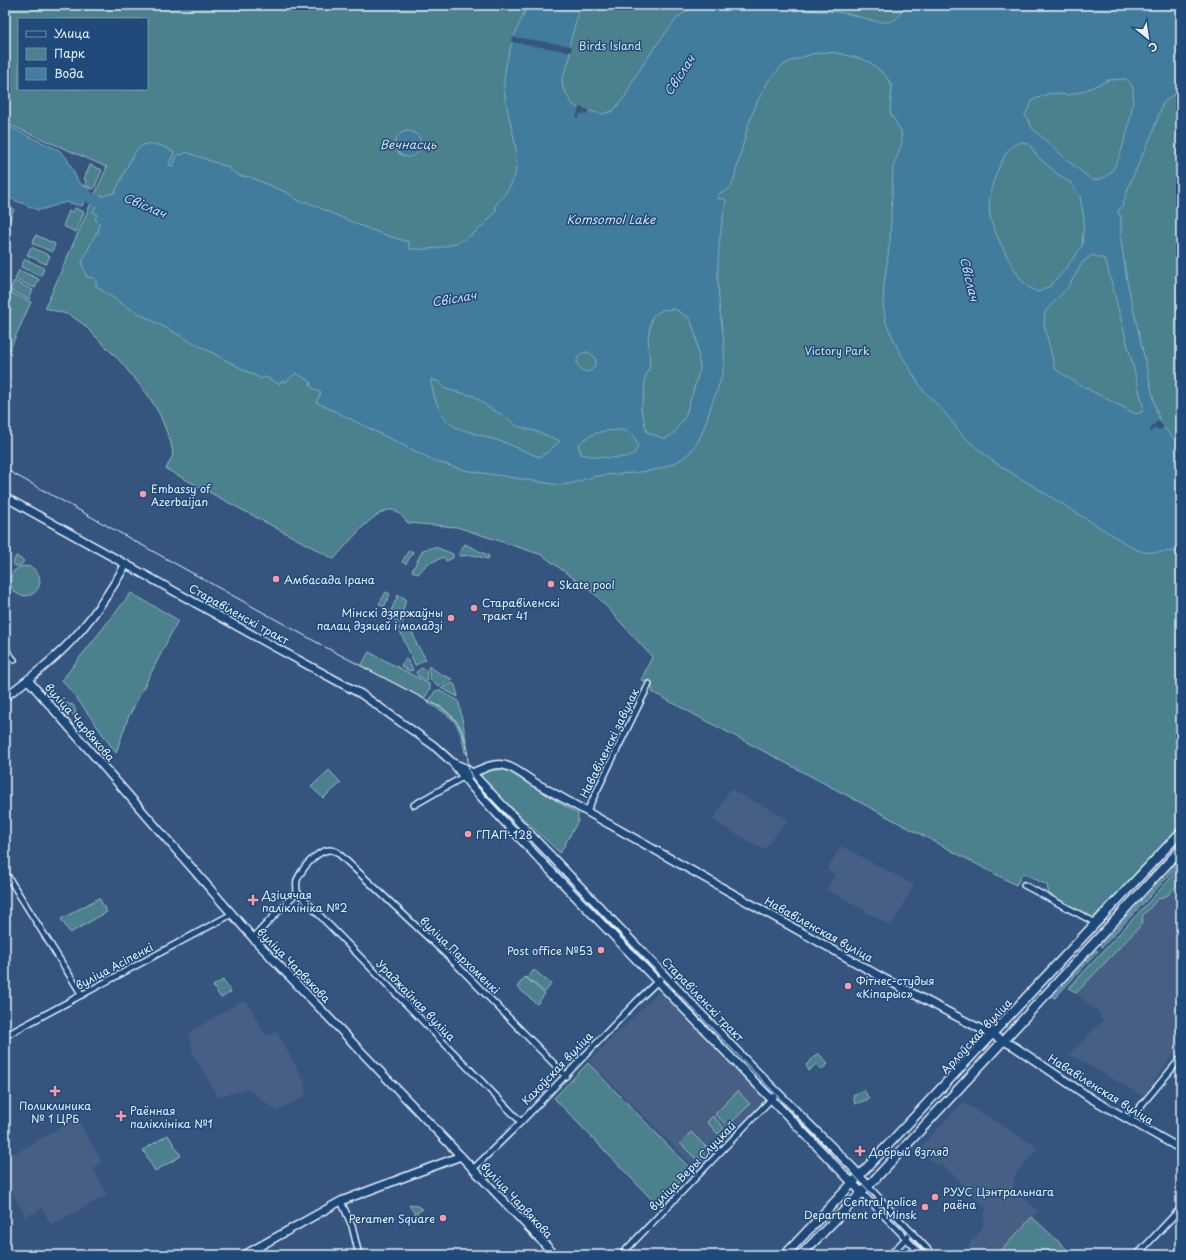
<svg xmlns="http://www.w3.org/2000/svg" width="1186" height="1260" viewBox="0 0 1186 1260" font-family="'Playpen Sans',sans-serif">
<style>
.built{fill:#475f84}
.green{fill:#4b808d;stroke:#9ab8c2;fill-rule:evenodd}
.water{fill:#437c9d;stroke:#85abc1;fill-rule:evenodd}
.pier{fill:#35557f}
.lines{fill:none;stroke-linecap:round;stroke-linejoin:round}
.river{stroke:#437c9d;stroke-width:11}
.street-casing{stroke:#e8f1f8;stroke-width:8}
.secondary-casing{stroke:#e8f1f8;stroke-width:10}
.primary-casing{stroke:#e8f1f8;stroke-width:11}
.street{stroke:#1f4a7a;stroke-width:5}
.secondary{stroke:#1f4a7a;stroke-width:7}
.primary{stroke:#1f4a7a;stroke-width:8}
.tram{stroke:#e8f1f8;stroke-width:1}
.poi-dot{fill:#ff9aa2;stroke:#1f4a7a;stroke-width:1.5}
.labels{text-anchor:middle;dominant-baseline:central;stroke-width:3;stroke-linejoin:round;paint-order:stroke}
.park-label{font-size:11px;fill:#d0e0e8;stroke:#1f4a7a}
.poi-label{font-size:11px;fill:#e8f1f8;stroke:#1f4a7a;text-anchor:start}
.street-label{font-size:11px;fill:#e8f1f8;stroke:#1f4a7a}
.water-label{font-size:12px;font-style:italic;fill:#cfdfea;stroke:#1f4a7a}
</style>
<rect width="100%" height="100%" fill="#35557f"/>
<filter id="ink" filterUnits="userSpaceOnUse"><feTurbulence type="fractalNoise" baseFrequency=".025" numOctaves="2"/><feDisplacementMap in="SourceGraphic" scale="8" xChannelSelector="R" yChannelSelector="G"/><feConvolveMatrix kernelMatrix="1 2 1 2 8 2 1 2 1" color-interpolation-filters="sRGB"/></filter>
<g filter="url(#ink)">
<path class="built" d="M730,789L788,819L764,850L713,820Z
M841,846L914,885L891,926L826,889L835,874L827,870Z
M1181,867V1046L1172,1057L1143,1096L1069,1054L1103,1021L1096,1010L1069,988Z
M660,991L763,1097L761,1103L697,1170L589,1061Z
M241,1001L247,1002L265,1035L277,1032L304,1082L306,1095L277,1111L247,1089L218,1097L193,1053L189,1033Z
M963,1102L1037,1147L1036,1151L1015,1175L1013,1188L1038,1211L997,1255H978L968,1246L982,1229L986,1208L960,1184L961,1182L955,1176L939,1163L936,1165L919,1149Z
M77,1118L102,1162L93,1168L107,1195L51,1225L42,1208L26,1217L5,1181V1159Z"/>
<path class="green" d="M8,5H1181V826L1091,920L1050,899L1047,885L1023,873L1016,885L652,692L653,689L649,684L641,680L652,657L596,595L542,555L457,527L408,523C403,518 398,510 391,510C375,508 345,547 334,559L166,469L173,455L171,443L160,415L148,395L120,361L83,324L70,315L45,308L107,167L5,123V9ZM19,19H147V89H19Z
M90,165L102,170L94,189L85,185L86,180L84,179Z
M5,204L14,209L5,234Z
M75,208L84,212L76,232L63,226L69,211L73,212Z
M36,235L55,244L52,252L32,243Z
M31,247L50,256L46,264L27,255Z
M25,259L44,268L41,276L21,267Z
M19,270L39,279L35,288L15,279Z
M14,281L33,290L29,299L10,290Z
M5,290L31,302L9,351L5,349Z
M465,544L489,556L488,559L473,555L459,556V553Z
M435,547L453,554V558L446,561L444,557L427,564L418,574L412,571L423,550Z
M409,550L413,552L406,564L402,562Z
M16,556L24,561L21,565L15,566L13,563Z
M10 581a15 15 0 1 1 30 0a15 15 0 1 1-30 0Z
M386,592L390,594L384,607L379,604Z
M131,593L178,620L128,718L116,753L79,701L62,680Z
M398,595L406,599L403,610V623C395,624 393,619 390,613Z
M399,627L411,628L417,645L426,659L416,665H415L399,629Z
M369,652L429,684L430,689L424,699L361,666Z
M405,659L408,661L413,670L409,671L401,666Z
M428,667H430L442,675L453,679L452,680L440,686L431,681Z
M422,668L426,670L428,680L427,681L418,676L416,672Z
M452,683L455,685L458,697L441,688Z
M439,690L457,700L459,703L468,750L467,753H465C460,723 454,717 428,703L435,691Z
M65,703L73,705C75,708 77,713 75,717L63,704Z
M329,770L341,783L323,798L311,787Z
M491,770H506L578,814V821L560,853L485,783L481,775Z
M1181,859V863L1102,947L1101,945Z
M1181,867V886L1177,885L1168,895L1158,899L1143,915L1142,924L1076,993L1069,988Z
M99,898L107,912L70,933L61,919Z
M1096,950L1098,951L1055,998L1053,997Z
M534,970L551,984L545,992L527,978Z
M525,977L545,994L537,1004L517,987Z
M223,980L231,992L221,998L213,986Z
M818,1053L828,1064L821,1070L816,1064L809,1071L806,1065Z
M588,1063L692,1170L657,1205L554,1098Z
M864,1090L869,1099L855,1104L853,1095Z
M738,1091L750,1104L728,1126L715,1114Z
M713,1116L724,1128L718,1134L707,1122Z
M691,1132L710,1151L699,1162L680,1143Z
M168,1135L181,1156L155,1171L143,1150Z
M409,1205L417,1206L423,1209L415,1214Z
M1032,1217L1073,1255H997Z"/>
<path class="water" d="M528,5H581L570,42V58L562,79L563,88L573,105L580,109L602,114L613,111L617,106L626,95L634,78L655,47L677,18L694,5H797C804,12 812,10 821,11C830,11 840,12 849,14C862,17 878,25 891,21C898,20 902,12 903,5H1175L1181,9V94L1173,95L1163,103L1152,134L1130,183L1122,207L1119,209L1118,212L1121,217V240L1127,281L1156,409C1160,424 1168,435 1181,444V553C1165,548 1153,557 1135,549L994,462L979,450L962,435L946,414L922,389L899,351L886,323L883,305L884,284L890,241L893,167L902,143L901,131L890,113L892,86L885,75L871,63L862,59L837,53L825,52L812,54L791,61L782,66L769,80L757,102L748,126L732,186C728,192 721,191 717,196L718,199L724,198L726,201C719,234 716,267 719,300C720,321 726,342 724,363C723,378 716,392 711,406C707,419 703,434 695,446C690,454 681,460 672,464C653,474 619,473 598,476C584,478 574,485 560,485L464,470L437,462L316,402L321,393L310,386L311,382L296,373L286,382L283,381L279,384L265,377L261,379L125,306L96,286V281L94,278L87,277L83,267L82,262L96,233H98L99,230L98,229L99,223L95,219L97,214L93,212L101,195L105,196L107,194H111L115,192C120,182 124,173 129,163C140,141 147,140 169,149L170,151L174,152L169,165L173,166L178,154L182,155L186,152L230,168V170L240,176L247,177L248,176L290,194C293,199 302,203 307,202C341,217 373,233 409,242V249C448,251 474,241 497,209L494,207C501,198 511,188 514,177C523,151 505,114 504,86C504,61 516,28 528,5ZM1126,79C1128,81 1131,83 1132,86C1138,98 1121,162 1111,172C1105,178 1100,180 1092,180L1066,159L1033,129L1025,115L1033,100L1050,93L1068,95L1084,91L1108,80ZM1022,142L1029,144L1037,156L1055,172L1072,184L1080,197L1084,218L1082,246L1063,272L1050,286L1039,292C1033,290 1028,288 1023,282C1014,271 992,230 990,216C987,198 993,179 1001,163C1006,153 1010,144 1022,142ZM1092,255L1104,259L1107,265L1143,405L1142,412L1136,414L1076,383L1055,369L1044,324L1045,312L1068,287L1083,262ZM675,309L690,319L696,336L700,369L685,417L673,434L665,439L647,432L641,409L644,396L645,378L650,366L648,337L652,317L662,310ZM587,352C593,354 599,360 594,367C585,382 565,357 587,352ZM431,379L440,382L445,389L474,396L489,408L506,417L517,426L538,432L560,441L549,451L539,457L506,443L457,428L448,422L442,415L435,399L431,383ZM624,430L634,436L638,447L632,456C614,459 599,458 581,454L578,445C594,430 603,431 624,430Z
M5,125L59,150L66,157L79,183L90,189L82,206L66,202L44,209L38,210L5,196Z
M395 144a13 13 0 1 1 26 0a13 13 0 1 1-26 0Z"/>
<path class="pier" d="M513,37L572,46L571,52L511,42Z
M579,107L589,110L587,114L584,113L583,115L580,113L579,118H576Z
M1159,420L1164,427L1160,430L1154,428L1152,432L1150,431L1152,426Z"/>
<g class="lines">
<path class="river" d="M73,190L112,207"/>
<g class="street-casing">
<path id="street" d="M5,649L14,660
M414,805L463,777
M587,811L649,684
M5,872L82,995
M1024,885L1096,923
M297,892C297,888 296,884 297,880C303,867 322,843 337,852L451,959L566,1076
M297,892L521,1122
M253,938L297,892
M5,1036L232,914
M1129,1120L1181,1058
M473,1169L521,1122L636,1002L664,975
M868,1186L933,1255
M862,1193L922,1255
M341,1201L352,1226L359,1255
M621,1255L778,1092
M890,1255L912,1232
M1137,1255L1181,1208"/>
</g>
<g class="secondary-casing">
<path id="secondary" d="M5,497L269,644L361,694L433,745L453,763L471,786L541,861L862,1193
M28,680L253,938L555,1255
M5,697C32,677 59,656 81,630C98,610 113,587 126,564
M453,763L465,768L472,773L750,1065L854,1169L868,1186
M463,777C501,761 499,758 534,782L885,979L1015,1047L1092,1099L1181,1149
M244,1255L341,1201L461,1156"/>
</g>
<g class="primary-casing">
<path id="primary" d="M785,1255L1181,832
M801,1255L875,1179L1181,849"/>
</g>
<use href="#street" class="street"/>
<use href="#secondary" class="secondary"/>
<use href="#primary" class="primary"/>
<path class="tram" d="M5,469L327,648L442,708C459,721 463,729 467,750C469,765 466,770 476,783L555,866L851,1172L929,1255"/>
</g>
</g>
<g class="poi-dot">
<circle cx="143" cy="494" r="4"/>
<circle cx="276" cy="579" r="4"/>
<circle cx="551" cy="584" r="4"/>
<circle cx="474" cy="608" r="4"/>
<circle cx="451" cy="618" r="4"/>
<circle cx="468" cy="834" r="4"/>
<path d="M251 894h4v4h4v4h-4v4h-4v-4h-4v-4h4z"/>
<circle cx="601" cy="950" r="4"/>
<circle cx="848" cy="986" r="4"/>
<path d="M53 1085h4v4h4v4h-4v4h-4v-4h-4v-4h4z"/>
<path d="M119 1110h4v4h4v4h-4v4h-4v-4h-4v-4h4z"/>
<path d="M858 1145h4v4h4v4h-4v4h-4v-4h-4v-4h4z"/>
<circle cx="935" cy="1197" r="4"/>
<circle cx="925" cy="1207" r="4"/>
<circle cx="443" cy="1218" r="4"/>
</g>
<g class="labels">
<g class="park-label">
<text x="610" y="45">Birds Island</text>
<text x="837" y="350">Victory Park</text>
</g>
<g class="poi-label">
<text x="151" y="488">Embassy of<tspan x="151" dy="13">Azerbaijan</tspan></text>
<text x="284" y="579">Амбасада Ірана</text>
<text x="559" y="584">Skate pool</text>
<text x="482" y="602">Старавіленскі<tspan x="482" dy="13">тракт 41</tspan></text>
<text x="443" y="612" text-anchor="end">Мінскі дзяржаўны<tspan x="443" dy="13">палац дзяцей і моладзі</tspan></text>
<text x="476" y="834">ГПАП-128</text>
<text x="262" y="894">Дзіцячая<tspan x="262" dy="13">паліклініка №2</tspan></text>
<text x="593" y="950" text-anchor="end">Post office №53</text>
<text x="856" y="980">Фітнес-студыя<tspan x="856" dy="13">«Кіпарыс»</tspan></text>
<text x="55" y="1105" text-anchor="middle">Поликлиника<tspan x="55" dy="13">№ 1 ЦРБ</tspan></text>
<text x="130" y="1110">Раённая<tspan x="130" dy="13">паліклініка №1</tspan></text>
<text x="869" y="1151">Добрый взгляд</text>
<text x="943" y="1191">РУУС Цэнтральнага<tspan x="943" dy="13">раёна</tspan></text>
<text x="917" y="1201" text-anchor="end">Central police<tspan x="917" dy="13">Department of Minsk</tspan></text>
<text x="435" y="1218" text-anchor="end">Peramen Square</text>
</g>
<g class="street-label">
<text transform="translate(239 614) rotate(29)">Старавіленскі тракт</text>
<text transform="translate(80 722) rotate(49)">вуліца Чарвякова</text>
<text transform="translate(609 743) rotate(-64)">Нававіленскі завулак</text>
<text transform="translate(819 929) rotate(29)">Нававіленская вуліца</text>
<text transform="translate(460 955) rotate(44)">вуліца Пархоменкі</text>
<text transform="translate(294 965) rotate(46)">вуліца Чарвякова</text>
<text transform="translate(114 966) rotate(-28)">вуліца Асіпенкі</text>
<text transform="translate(703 999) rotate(46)">Старавіленскі тракт</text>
<text transform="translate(416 1000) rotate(46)">Ураджайная вуліца</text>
<text transform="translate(976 1036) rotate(-47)">Арлоўская вуліца</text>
<text transform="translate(557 1068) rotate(-46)">Кахоўская вуліца</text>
<text transform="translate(1101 1089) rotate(32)">Нававіленская вуліца</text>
<text transform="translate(692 1166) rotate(-46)">вуліца Веры Слуцкай</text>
<text transform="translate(517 1200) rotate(47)">вуліца Чарвякова</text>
</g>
<g class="water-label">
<text transform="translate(679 75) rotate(-57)">Свіслач</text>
<text x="408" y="144">Вечнасць</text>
<text transform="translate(145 205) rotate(23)">Свіслач</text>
<text x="611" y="219">Komsomol Lake</text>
<text transform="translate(970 279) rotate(76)">Свіслач</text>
<text transform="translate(454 298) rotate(-10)">Свіслач</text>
</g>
</g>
<rect width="1186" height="1260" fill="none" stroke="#1f4a7a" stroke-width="20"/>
<rect x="10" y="10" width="1166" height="1240" fill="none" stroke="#e8f1f8" stroke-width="1.5" filter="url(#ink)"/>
<rect x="18" y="18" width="130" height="72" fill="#1f4a7a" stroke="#6f8dac"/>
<rect x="26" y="31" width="20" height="6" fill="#1f4a7a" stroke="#6f8dac"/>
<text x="54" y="38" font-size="12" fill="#e8f1f8">Улица</text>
<rect x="26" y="48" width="20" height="12" fill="#4b808d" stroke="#6f8dac"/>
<text x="54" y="58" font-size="12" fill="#e8f1f8">Парк</text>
<rect x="26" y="68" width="20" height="12" fill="#437c9d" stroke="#6f8dac"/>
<text x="54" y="78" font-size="12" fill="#e8f1f8">Вода</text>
<g transform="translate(1148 38) rotate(150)" stroke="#1f4a7a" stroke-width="3" paint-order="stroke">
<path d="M0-3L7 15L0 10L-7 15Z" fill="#e8f1f8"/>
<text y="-6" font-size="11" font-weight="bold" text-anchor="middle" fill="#e8f1f8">С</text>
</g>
</svg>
